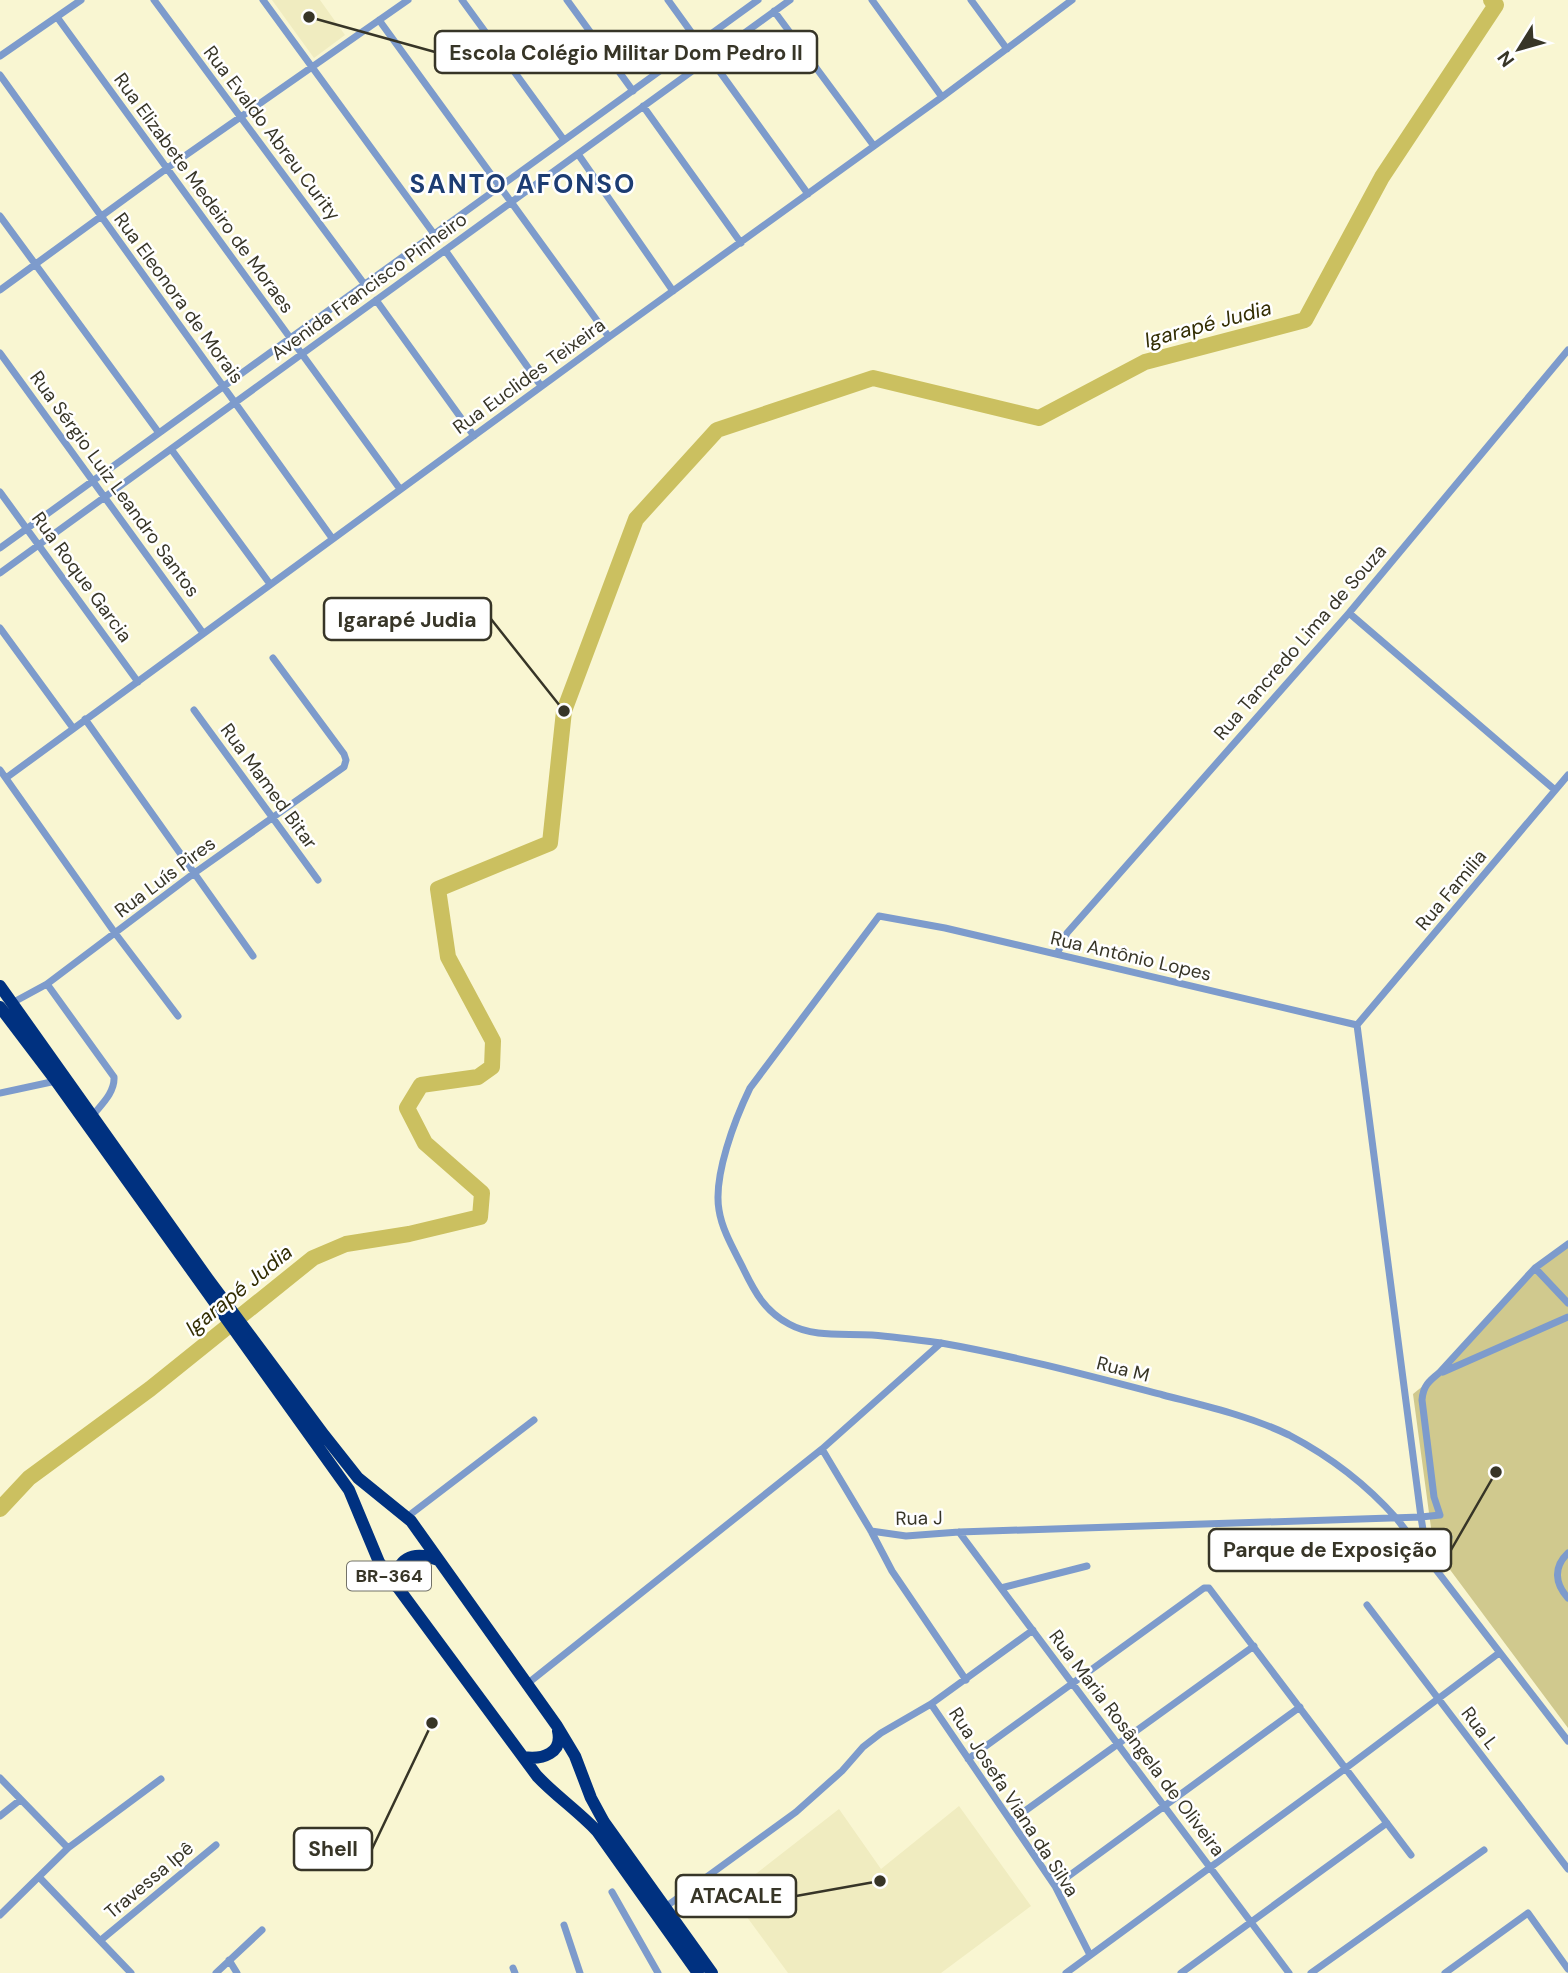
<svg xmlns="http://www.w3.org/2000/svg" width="1568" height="1973" viewBox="0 0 1568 1973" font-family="'DM Sans',sans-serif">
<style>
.built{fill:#f0ecc0}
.green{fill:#d0c98e}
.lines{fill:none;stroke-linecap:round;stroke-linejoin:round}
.river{stroke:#cbc060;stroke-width:16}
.street{stroke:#7d9bcc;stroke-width:7}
.highway{stroke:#003180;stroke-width:12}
.labels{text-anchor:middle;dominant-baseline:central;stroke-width:5;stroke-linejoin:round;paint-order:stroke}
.shield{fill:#fff;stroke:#737268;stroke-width:2}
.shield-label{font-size:18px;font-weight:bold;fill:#373527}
.street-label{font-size:19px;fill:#373527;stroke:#fff}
.water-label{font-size:21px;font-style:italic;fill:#332e03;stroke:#fff}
.district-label{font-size:26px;font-weight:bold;letter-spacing:2px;fill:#1d3d73;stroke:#fff}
.leader{fill:none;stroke:#373527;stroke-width:2.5}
.callout-dot{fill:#373527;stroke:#fff;stroke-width:2.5}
.callout{fill:#fff;stroke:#373527;stroke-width:2.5}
.callout-label{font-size:21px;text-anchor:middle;font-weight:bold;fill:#373527}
</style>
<rect width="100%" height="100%" fill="#f9f6d2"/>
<path class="built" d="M272,0H320L345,35L314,58Z
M959,1806L1031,1906L941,1973H788L730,1894L839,1809L881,1869Z"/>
<path class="green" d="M1568,1244V1728L1448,1567L1438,1562L1434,1550L1413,1394L1439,1373L1535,1268Z"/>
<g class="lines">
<path class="river" d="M0,1509L29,1478L150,1389L313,1258L346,1244L409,1234L480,1217L482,1193L425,1143L407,1108L421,1085L478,1077L492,1067L493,1041L448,957L438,889L550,843L564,711L636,519L717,430L873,378L1039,418L1145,362L1305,320L1382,177L1496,5L1491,0"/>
<path class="street" d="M154,0L365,285
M263,0L434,234
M462,0L564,140
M567,0L633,91
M668,0L808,194
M872,0L942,97
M971,0L1007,49
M774,11L874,146
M57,17L400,489
M379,20L609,337
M0,56L81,0
M0,75L332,538
M643,106L741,243
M578,154L673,291
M0,216L159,433
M445,250L541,386
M0,290L166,169L408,0
M376,300L474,436
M0,353L203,633
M171,449L270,584
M0,492L138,682
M0,548L758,0
M0,573L790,0
M1349,613L1555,790
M0,628L73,728
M194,710L318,880
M85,719L253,956
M0,770L115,933L178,1016
M6,778L609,337L942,97L1072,0
M1057,954L1067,933L1349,613L1568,350
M47,984L114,1077C115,1092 102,1104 93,1115
M12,1003L47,984L193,874L344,767L346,760L344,754L273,658
M1357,1025L945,928L879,916L750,1088C735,1119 713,1176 719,1210C722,1230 734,1250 743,1268C755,1293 765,1311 789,1324C814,1338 845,1333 872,1335C895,1337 918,1340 941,1343C1015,1356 1090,1376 1163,1395C1205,1406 1250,1416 1289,1435C1329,1456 1367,1485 1397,1519L1568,1741
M1357,1025L1568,775
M0,1093L56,1081
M1535,1268L1568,1303
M1443,1372L1568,1317
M822,1449L941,1343
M407,1517L534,1420
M871,1531L906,1536L959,1532L1421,1517L1357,1025
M959,1532L1289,1973
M1424,1540L1449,1537
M1568,1553C1553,1567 1555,1584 1568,1598
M1427,1555L1421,1517L1440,1515L1434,1497L1422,1400C1423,1386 1429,1381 1439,1373L1535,1268L1568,1244
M1001,1588L1087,1566
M1367,1605L1568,1869
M527,1684L822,1449L871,1531L892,1571L966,1680
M931,1704L1055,1886L1090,1955
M968,1759L1204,1588H1209L1411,1855
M0,1778L68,1848
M0,1816L20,1800
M1011,1821L1254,1646
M39,1877L131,1973
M1055,1886L1300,1707
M612,1892L658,1973
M664,1908L796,1812L842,1771L863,1747L881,1733L931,1704L1033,1630
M0,1915L68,1848L161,1779
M564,1925L580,1973
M101,1940L216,1845
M229,1960L237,1973
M513,1968L515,1973
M216,1973L262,1930
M1066,1973L1346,1768L1499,1653
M1181,1973L1387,1823
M1311,1973L1484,1850
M1445,1973L1528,1913L1568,1969"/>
<path class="highway" d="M0,986L208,1279L324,1435L358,1478L411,1521L557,1726L575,1756L591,1798L604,1822L712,1973
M0,1007L56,1081L349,1490L379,1562L537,1776C556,1796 578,1811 597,1831L698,1973
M397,1587C394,1558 413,1550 438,1560
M523,1757C543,1760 563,1753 558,1731"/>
</g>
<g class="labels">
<rect class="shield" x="347" y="1561.5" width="84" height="29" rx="5"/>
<g class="shield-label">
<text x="389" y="1576">BR-364</text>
</g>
<g class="street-label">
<text transform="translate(272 133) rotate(53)">Rua Evaldo Abreu Curity</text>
<text transform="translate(204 193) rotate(54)">Rua Elizabete Medeiro de Moraes</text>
<text transform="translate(369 286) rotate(-36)">Avenida Francisco Pinheiro</text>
<text transform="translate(179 298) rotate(54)">Rua Eleonora de Morais</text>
<text transform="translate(529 376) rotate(-36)">Rua Euclides Teixeira</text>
<text transform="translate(115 484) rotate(54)">Rua Sérgio Luiz Leandro Santos</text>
<text transform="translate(82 577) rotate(54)">Rua Roque Garcia</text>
<text transform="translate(1300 642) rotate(-49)">Rua Tancredo Lima de Souza</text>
<text transform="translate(269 786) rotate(54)">Rua Mamed Bitar</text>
<text transform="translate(165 877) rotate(-37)">Rua Luís Pires</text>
<text transform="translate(1451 890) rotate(-50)">Rua Familia</text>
<text transform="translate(1131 956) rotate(13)">Rua Antônio Lopes</text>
<text transform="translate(1123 1369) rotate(14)">Rua M</text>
<text transform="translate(919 1518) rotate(-1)">Rua J</text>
<text transform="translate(1480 1728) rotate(53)">Rua L</text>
<text transform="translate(1137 1743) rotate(53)">Rua Maria Rosângela de Oliveira</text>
<text transform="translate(1014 1802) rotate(57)">Rua Josefa Viana da Silva</text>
<text transform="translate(149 1880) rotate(-40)">Travessa Ipê</text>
</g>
<g class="water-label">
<text transform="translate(1208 324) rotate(-15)">Igarapé Judia</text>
<text transform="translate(239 1290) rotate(-39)">Igarapé Judia</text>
</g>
<g class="district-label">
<text x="523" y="184">SANTO AFONSO</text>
</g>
</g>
<path class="leader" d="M309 17L435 52M564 711L491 619M1496 1472L1451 1550M432 1723L372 1849M880 1881L796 1896"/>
<g class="callout-dot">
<circle cx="309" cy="17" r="7"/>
<circle cx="564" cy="711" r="7"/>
<circle cx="1496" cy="1472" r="7"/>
<circle cx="432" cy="1723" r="7"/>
<circle cx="880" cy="1881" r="7"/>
</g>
<g class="callout">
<rect x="435" y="31" width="382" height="42" rx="7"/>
<rect x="324" y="598" width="167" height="42" rx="7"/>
<rect x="1209" y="1529" width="242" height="42" rx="7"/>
<rect x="294" y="1828" width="78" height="42" rx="7"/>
<rect x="676" y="1875" width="120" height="42" rx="7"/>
</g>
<g class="callout-label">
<text x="626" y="60">Escola Colégio Militar Dom Pedro II</text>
<text x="407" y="627">Igarapé Judia</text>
<text x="1330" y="1557">Parque de Exposição</text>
<text x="333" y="1856">Shell</text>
<text x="736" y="1903">ATACALE</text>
</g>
<g transform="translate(1519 49) rotate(233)" stroke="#ffffff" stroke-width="5" paint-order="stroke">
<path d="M0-5L12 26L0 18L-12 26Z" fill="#373527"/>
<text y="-10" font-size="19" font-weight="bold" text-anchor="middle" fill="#373527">N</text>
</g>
</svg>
